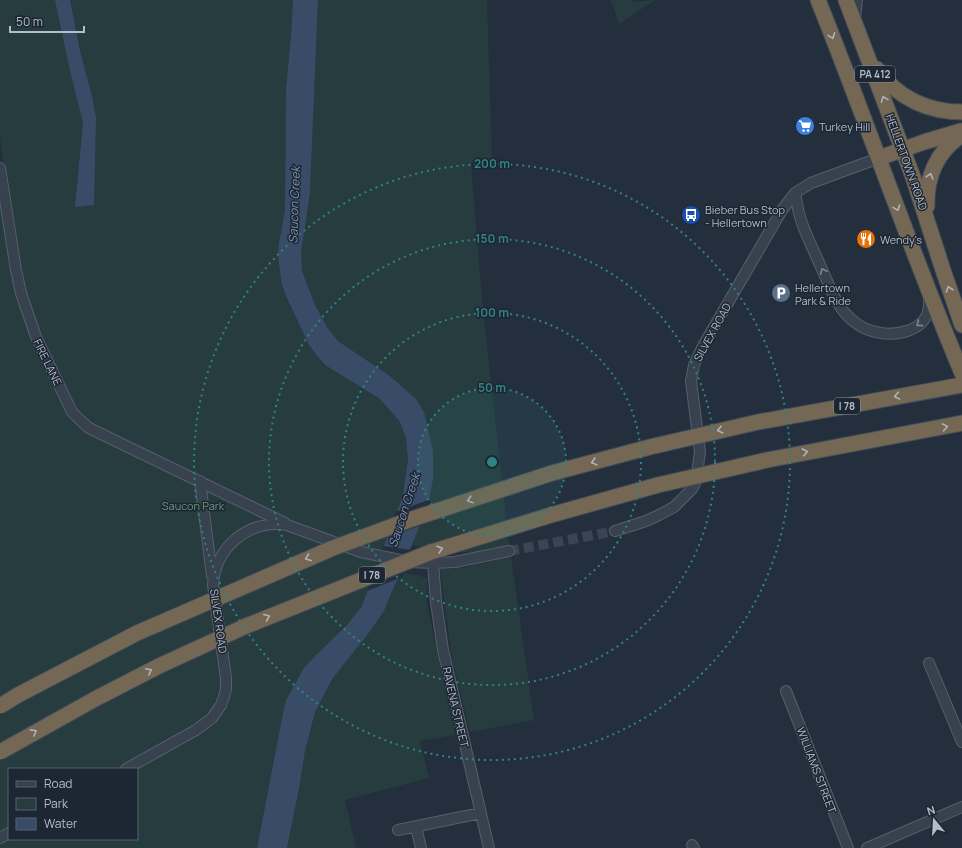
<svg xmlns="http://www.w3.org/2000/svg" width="962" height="848" viewBox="0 0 962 848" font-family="Manrope,sans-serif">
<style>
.green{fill:#263c3f;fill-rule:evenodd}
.water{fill:#394c67}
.pier{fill:#242f3e}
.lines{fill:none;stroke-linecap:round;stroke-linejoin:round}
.minor-tunnel{stroke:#3a4453;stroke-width:10;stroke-dasharray:10 5;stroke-linecap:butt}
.minor-casing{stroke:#565f6c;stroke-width:12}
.highway-casing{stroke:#434c59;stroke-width:17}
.minor{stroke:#38414e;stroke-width:10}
.highway{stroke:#746855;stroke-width:15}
.highway-bridge-casing{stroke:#434c59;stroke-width:17;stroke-linecap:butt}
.highway-bridge{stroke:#746855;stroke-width:15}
.oneway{stroke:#aeb4bd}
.oneway2{stroke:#7c8592}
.ring{fill:none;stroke:#308480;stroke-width:2;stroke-dasharray:2 4}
.labels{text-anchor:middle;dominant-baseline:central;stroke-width:3;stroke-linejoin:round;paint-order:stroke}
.shield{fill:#1d2633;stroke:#878f9c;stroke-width:1}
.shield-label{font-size:10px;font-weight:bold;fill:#b4bcc9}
.poi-label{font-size:11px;fill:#b4bcc9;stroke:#1d2633;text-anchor:start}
.street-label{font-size:11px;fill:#b4bcc9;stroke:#1d2633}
.park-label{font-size:11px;fill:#6b9a76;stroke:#1d2633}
.water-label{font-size:12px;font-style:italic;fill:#7c92b1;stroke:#1d2633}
.centre{fill:#308480;stroke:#1d2633;stroke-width:2}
.ring-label{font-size:12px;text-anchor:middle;font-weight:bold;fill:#308480;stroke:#1d2633;stroke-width:3;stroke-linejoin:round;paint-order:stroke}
</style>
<rect width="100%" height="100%" fill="#242f3e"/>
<path class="green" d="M0,0H293L291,36L286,88L285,210L279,243L278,255L281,281L285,294L309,345L318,357L325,365L380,399L400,422L403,429L406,438L408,459L406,479L403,495L378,566L427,578V604L455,735L420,741L429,778L345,800L356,848H287L299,789L305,751L315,712L333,678L368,634L384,611L392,592L362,606L347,625L338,634L286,700L283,713L257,848H0V189L7,188L0,137ZM9,769H137V839H9Z
M318,0H487L492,162L471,163L482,299L509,545L476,552H442L412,545L416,534V399L390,376L338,341L327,327L315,305L302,271L300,260L302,240L310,193Z
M611,0H631V2L655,0L619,24Z
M511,557L534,720L470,732L452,659L440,569L462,568Z"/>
<path class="water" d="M55,0H70L80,51L92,96L96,118L94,205L75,207L83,123L69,66Z
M293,0H318L310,193L301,252L302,271L315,305L327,327L338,341L390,376L416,399L424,412L433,451V479L427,509L384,611L368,634L333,678L315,712L305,751L299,789L287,848H257L283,713L286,700L304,668L315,656L347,625L362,606L403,495L408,459L406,438L400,422L380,399L325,365L318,357L309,345L285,294L281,281L278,255L279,243L285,210L286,88L291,36Z"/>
<path class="pier" d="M431,499L429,509L422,525L385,538L395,512Z
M383,546L412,550L402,577L367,591Z"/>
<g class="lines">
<path class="minor-tunnel" d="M509,551L615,531"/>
<g class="minor-casing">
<path id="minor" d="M855,19L857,0
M0,168L16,270L21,293L36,337L72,412L80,420L89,428L285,523
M795,193C797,202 798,212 801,220C806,236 814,250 820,265C829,284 836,307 852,320C868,334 891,337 910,330C925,324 930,314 929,299
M200,481L212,576
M615,531L646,521L659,515L674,507L692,489L696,481L700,452L691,381L694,365L703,346L782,210L795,193L811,183L879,158
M433,563L436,602L443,650L489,848
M929,663L962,742
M786,691L848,848
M126,769L196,730L212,718L221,705L224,697L226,689V678L213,585C215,547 249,519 287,525L361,552L410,562L433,563L455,562L509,551
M416,827L421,848
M398,830L481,813
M0,838L9,833
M692,845L694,848
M867,848L962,807"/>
</g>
<g class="highway-casing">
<path id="highway" d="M818,0C868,124 910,250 962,373
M846,0L913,177L943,270L962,325
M877,69C897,98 928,112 962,112
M879,158L924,142L961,131
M927,206C926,177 937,151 962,135
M758,422L962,385
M767,460L962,423"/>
</g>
<use href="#minor" class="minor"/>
<use href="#highway" class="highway"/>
<g class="highway-bridge-casing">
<path id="highway-bridge" d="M0,706L18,695L137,633L333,548L412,519L552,473L650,447L758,422
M0,752L95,699L159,666L246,626L431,552L551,515L658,485L767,460"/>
</g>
<use href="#highway-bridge" class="highway-bridge"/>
</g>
<defs><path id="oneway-chevron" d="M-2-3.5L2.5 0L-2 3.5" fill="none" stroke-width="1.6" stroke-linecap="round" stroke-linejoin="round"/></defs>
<g class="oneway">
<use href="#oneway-chevron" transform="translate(832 36) rotate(69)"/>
<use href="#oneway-chevron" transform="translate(884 99) rotate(-111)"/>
<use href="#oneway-chevron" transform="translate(930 176) rotate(-73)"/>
<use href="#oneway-chevron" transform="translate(897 208) rotate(70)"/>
<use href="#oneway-chevron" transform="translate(949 289) rotate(-109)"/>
<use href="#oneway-chevron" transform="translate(897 396) rotate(170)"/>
<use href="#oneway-chevron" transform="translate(945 427) rotate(-10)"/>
<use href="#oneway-chevron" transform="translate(720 430) rotate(167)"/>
<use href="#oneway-chevron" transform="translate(805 452) rotate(-11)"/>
<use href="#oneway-chevron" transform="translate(594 462) rotate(165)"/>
<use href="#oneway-chevron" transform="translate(470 500) rotate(162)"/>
<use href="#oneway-chevron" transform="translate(440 549) rotate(-17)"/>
<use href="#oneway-chevron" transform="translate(308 558) rotate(158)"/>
<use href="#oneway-chevron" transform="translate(267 617) rotate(-22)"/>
<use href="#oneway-chevron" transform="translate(149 671) rotate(-27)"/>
<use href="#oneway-chevron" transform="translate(34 732) rotate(-29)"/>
</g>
<g class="oneway2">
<use href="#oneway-chevron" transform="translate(823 271) rotate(-115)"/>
<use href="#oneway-chevron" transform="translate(919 324) rotate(143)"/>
</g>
<circle cx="492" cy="462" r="74" fill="#308480" fill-opacity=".12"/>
<g class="ring">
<circle cx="492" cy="462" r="74"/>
<circle cx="492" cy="462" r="149"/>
<circle cx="492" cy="462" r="223"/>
<circle cx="492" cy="462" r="298"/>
</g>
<defs>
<g id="supermarket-disc" transform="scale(1)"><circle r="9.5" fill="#3f7fe0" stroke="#1d2633"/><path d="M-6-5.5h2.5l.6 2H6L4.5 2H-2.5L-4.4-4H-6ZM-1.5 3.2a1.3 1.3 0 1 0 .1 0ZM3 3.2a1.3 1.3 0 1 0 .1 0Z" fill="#fff"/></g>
<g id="bus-disc" transform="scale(1)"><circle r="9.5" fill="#1a4fb4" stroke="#1d2633"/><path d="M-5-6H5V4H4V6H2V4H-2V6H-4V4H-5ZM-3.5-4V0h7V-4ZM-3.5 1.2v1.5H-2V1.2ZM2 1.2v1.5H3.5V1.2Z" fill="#fff"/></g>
<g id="restaurant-disc" transform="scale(1)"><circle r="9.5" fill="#e8710a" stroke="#1d2633"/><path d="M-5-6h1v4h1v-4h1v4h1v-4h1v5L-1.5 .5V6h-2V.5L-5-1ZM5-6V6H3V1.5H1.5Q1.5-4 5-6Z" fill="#fff"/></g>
<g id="parking-disc" transform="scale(1)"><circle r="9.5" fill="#5c6f8a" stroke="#1d2633"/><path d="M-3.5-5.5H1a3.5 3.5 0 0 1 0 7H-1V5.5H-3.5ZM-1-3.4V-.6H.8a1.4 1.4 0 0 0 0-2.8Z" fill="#fff"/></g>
</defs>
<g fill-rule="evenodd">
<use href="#supermarket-disc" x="805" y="126"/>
<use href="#bus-disc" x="691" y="215"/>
<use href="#restaurant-disc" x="866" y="239"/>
<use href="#parking-disc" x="781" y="293"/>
</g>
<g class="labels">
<g class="shield">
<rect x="855" y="66" width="40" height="16" rx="3"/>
<rect x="834" y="398" width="26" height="16" rx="3"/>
<rect x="359" y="567" width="26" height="16" rx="3"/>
</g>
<g class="shield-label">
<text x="875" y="74">PA 412</text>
<text x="847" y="406">I 78</text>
<text x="372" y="575">I 78</text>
</g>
<g class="poi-label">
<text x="819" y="126">Turkey Hill</text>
<text x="705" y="209">Bieber Bus Stop<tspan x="705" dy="13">- Hellertown</tspan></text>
<text x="880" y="239">Wendy's</text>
<text x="795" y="287">Hellertown<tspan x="795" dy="13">Park &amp; Ride</tspan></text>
</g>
<g class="street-label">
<text transform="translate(907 162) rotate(70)">HELLERTOWN ROAD</text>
<text transform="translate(712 332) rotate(-61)">SILVEX ROAD</text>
<text transform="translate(48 362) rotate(64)">FIRE LANE</text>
<text transform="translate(219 621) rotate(82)">SILVEX ROAD</text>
<text transform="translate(456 707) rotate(77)">RAVENA STREET</text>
<text transform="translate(817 770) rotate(69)">WILLIAMS STREET</text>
</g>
<g class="park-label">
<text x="193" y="505">Saucon Park</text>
</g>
<g class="water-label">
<text transform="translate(294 205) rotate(-88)">Saucon Creek</text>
<text transform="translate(404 510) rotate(-72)">Saucon Creek</text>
</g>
</g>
<circle cx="492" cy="462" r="6" class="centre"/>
<g class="ring-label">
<text x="492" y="168">200 m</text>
<text x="492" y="243">150 m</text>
<text x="492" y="317">100 m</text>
<text x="492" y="392">50 m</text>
</g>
<rect x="8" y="768" width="130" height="72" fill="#1d2633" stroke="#59626f"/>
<rect x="16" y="781" width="20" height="6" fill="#38414e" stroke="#59626f"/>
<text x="44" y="788" font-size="12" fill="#b4bcc9">Road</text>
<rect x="16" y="798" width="20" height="12" fill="#263c3f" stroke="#59626f"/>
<text x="44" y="808" font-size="12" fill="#b4bcc9">Park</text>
<rect x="16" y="818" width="20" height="12" fill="#394c67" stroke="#59626f"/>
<text x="44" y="828" font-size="12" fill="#b4bcc9">Water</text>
<g transform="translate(934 820) rotate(342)" stroke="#1d2633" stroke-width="3" paint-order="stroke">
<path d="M0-3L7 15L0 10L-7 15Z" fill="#b4bcc9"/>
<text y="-6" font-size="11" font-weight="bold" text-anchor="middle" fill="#b4bcc9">N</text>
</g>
<path d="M10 26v6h74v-6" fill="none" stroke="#b4bcc9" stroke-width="2"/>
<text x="16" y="26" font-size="12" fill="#b4bcc9" stroke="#1d2633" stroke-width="3" paint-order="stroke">50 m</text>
</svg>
